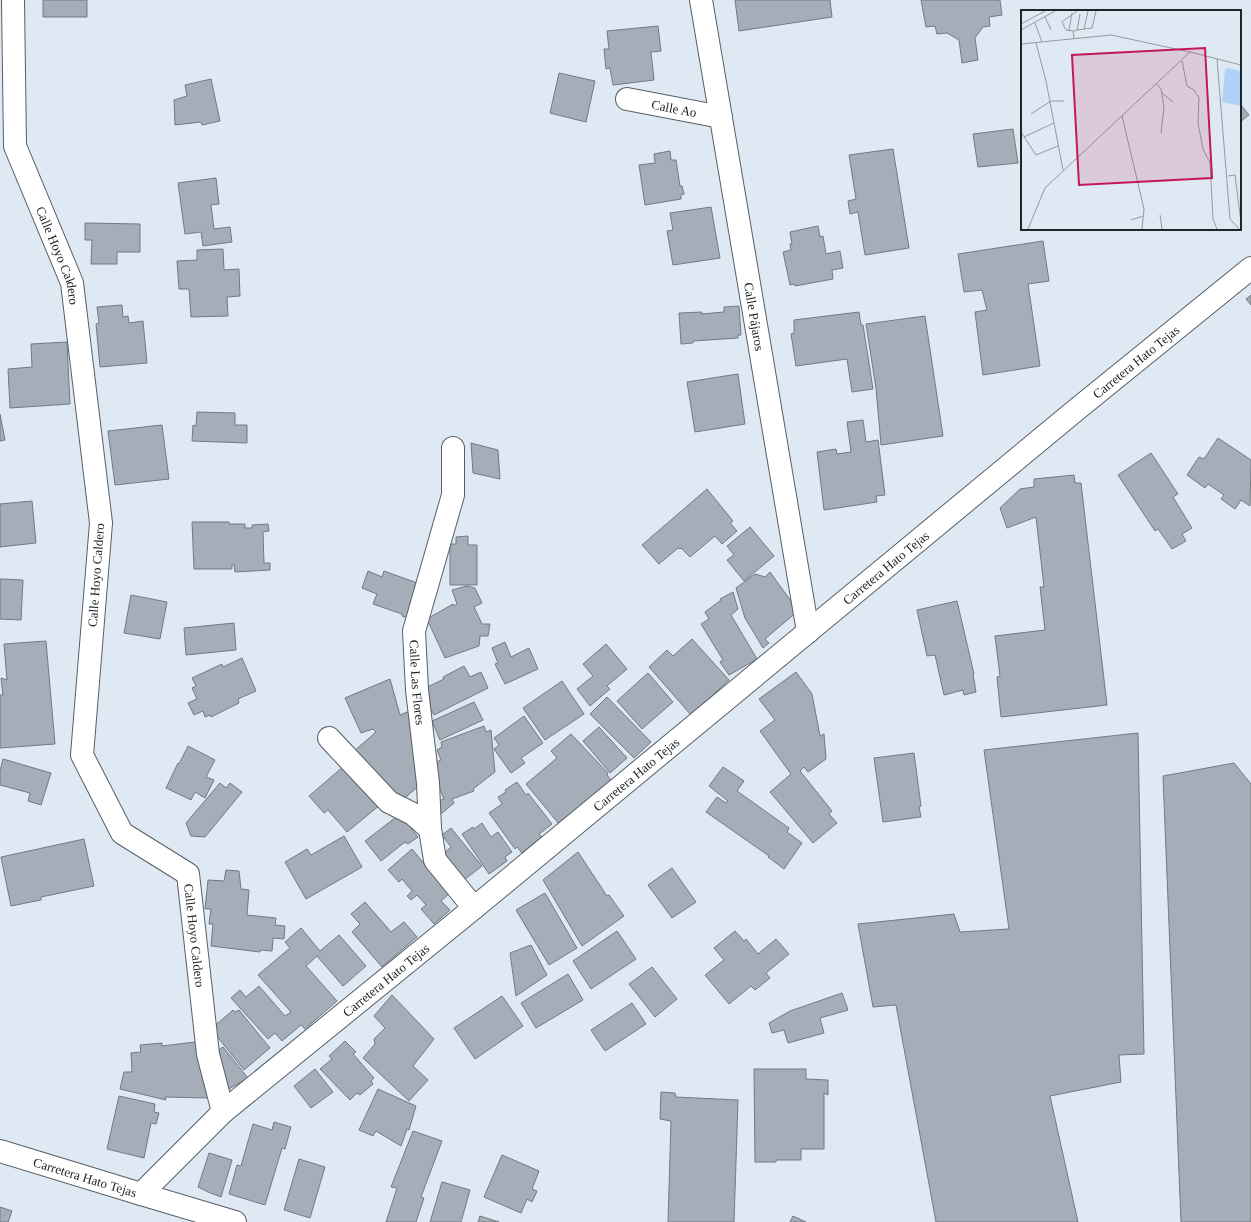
<svg xmlns="http://www.w3.org/2000/svg" width="1251" height="1222" viewBox="0 0 1251 1222" font-family="'Times New Roman',serif">
<style>
.building{fill:#a5aeb8;stroke:#717a83}
.lines{fill:none;stroke-linecap:round;stroke-linejoin:round}
.minor-casing{stroke:#565f67;stroke-width:24}
.tertiary-casing{stroke:#565f67;stroke-width:24}
.minor{stroke:#fff;stroke-width:22}
.tertiary{stroke:#fff;stroke-width:22}
.labels{text-anchor:middle;dominant-baseline:central;stroke-width:3;stroke-linejoin:round;paint-order:stroke}
.street-label{font-size:13px;fill:#202327;stroke:#fff}
.inset-road{fill:none;stroke:#939aa1;stroke-width:1}
.view{fill:#c2185b;fill-opacity:0.15;stroke:#c2185b;stroke-width:2}
.inset-edge{fill:none;stroke:#202327;stroke-width:2}
</style>
<rect width="100%" height="100%" fill="#dfe9f3"/>
<path class="building" d="M43,0H87V17H43Z
M735,0H830L832,17L739,31Z
M921,0H1000L1002,15L989,17L990,26L983,27L975,38L978,60L962,63L959,40L947,33L937,34L935,26L926,27Z
M658,26L661,51L651,52L654,80L613,85L610,68L606,69L604,49H609L607,31Z
M559,73L595,81L586,122L550,113Z
M211,79L220,121L202,125L201,122L175,125L174,100L187,96L185,85Z
M1240,104L1249,115L1240,122Z
M1013,129L1018,163L978,167L973,134Z
M893,149L909,248L865,255L858,212L850,214L848,201L856,199L849,155Z
M670,151L671,160H676L680,186H682L684,194L681,195V199L645,205L639,165L655,163L654,154Z
M216,178L219,204L211,205L214,229L230,227L232,242L203,246L201,232L185,234L178,183Z
M711,207L720,258L673,265L667,231L673,230L670,213Z
M85,223L140,224V252H117V264H91L92,240H85Z
M818,226L820,237L823,236L826,254L840,251L843,268L832,270L833,279L795,286L794,284L790,285L783,252L791,250L790,244H792L790,232Z
M1043,241L1049,281L1028,284L1040,366L983,375L975,312L987,310L982,290L964,292L958,254Z
M223,249L224,270L239,269L240,296L227,297L228,316L191,317L189,289H179L177,261L197,260V250Z
M1251,295V305L1246,299Z
M122,305L123,317L128,316L129,323L143,321L147,363L100,367L96,324L99,323L97,307Z
M739,306L741,335H738V338L693,341V343L681,344L679,313L702,312L701,314L724,312V307Z
M859,312L861,325H863L873,389L852,392L847,359L796,366L791,334L794,333V320Z
M925,316L943,436L881,445L876,388L866,324Z
M67,342L70,404L10,408L8,369L32,367L31,344Z
M738,374L745,424L695,432L687,382Z
M197,412L235,413V425H247V443L192,441L193,425L196,426Z
M0,414L5,440L0,441Z
M863,420L866,442L878,440L885,495L876,496L877,502L824,510L817,452L836,449L837,454L851,452L847,422Z
M162,425L169,479L115,485L108,431Z
M1218,438L1251,460L1250,506L1241,500L1235,509L1221,499L1224,495L1208,484L1205,488L1187,475L1199,457L1204,459Z
M471,443L498,450L500,479L473,473Z
M1151,453L1178,494L1173,497L1192,528L1182,534L1186,541L1172,549L1158,529L1155,531L1118,475Z
M1074,475L1075,483H1081L1107,705L1001,717L997,677L1000,676L995,636L1045,630L1040,587H1044L1036,517L1007,528L1000,508L1020,489L1034,487V479Z
M707,489L733,521L730,523L737,531L722,544L715,536L690,557L681,548L680,549L678,548L659,564L642,545Z
M32,501L36,543L0,547V504Z
M192,522H229V524H245V528H252V525L268,524L269,531L263,532L264,563H270V570L235,572L234,564L232,565V569H194Z
M750,527L774,556L744,581L727,560L734,555L727,546Z
M468,536V545H477V585H450V544H456V537Z
M368,571L382,577L384,571L423,585L410,619L402,616V614L373,604L377,594L362,588Z
M770,572L798,611L765,639L769,643L763,648L745,618L736,588L755,574L765,577Z
M0,579L23,580L21,620L0,619Z
M467,586L475,588L482,603L474,607L482,624H490L488,636H480L479,646L445,658L427,619L453,604L454,606L457,604L452,590Z
M733,592L738,609L731,615L757,659L729,675L720,662L723,660L701,624L709,619L705,612L721,600L720,599Z
M131,595L167,602L160,639L124,633Z
M957,601L974,674H973L976,692L964,695L963,690L944,695L935,655L927,656L917,610Z
M234,623L236,650L186,655L184,628Z
M692,639L729,680L691,715L649,667L667,650L673,656Z
M46,641L55,744L0,748V695H3L1,678L7,680L4,644Z
M505,642L511,657L529,648L538,669L505,684L495,664L498,663L492,648Z
M606,644L627,669L607,686L610,689L590,706L577,689L593,676L583,664Z
M242,658L256,691L238,699L239,703L211,717L210,715L205,717L203,711L194,715L188,703L197,699L192,688L196,686L192,678L222,664L223,667Z
M464,666L470,677L481,672L488,688L434,715L421,690L444,679L443,677Z
M796,672L812,694L820,736L824,734L826,759L808,772L804,767L800,771L832,811L829,814L837,823L813,843L770,792L791,774L760,731L775,720L759,699Z
M648,673L673,702L642,729L617,701Z
M390,679L400,715L412,710L422,783L399,803L353,752L376,732L373,729L361,733L345,698Z
M562,681L584,714L545,740L523,708Z
M607,697L651,742L634,758L590,714Z
M474,702L483,720L440,740L432,721Z
M524,716L543,743L521,758L525,763L511,773L494,749L499,745L494,738Z
M484,726L486,732L491,730L495,772L473,789L474,791L452,799L454,803L436,818V802L444,799L430,765L441,760L437,750L442,747L441,742Z
M599,727L627,758L610,773L583,741Z
M1138,733L1144,1054L1119,1055L1121,1082L1050,1096L1078,1222H936L896,1005L873,1007L858,924L954,914L960,932L1009,929L984,750Z
M571,734L608,773L607,775L611,780L592,796L593,797L559,824L526,784L557,758L551,751Z
M188,746L215,760L206,777L214,780L205,798L195,792L191,800L166,788L178,763L179,764Z
M914,753L921,806L919,807L921,817L883,822L874,758Z
M3,759L51,773L41,805L28,801L30,793L0,785V771Z
M1234,763L1251,784V1222H1181L1163,776Z
M344,766L380,805L347,832L328,810L324,813L309,796Z
M723,767L744,781L737,791L789,828L787,832L802,843L784,869L768,857L769,856L706,812L717,797L726,803L728,801L709,786Z
M517,782L526,795L528,793L552,824L539,834L542,837L522,853L517,847L515,849L489,813L502,804L498,797L506,792L505,790Z
M220,783L226,788L230,783L242,792L205,837L191,836L186,823Z
M400,814L418,837L408,844L405,842L381,861L365,841Z
M482,823L491,837L498,832L512,852L505,857L507,861L489,874L462,834L473,827L474,829Z
M451,828L482,866L464,880L443,854L451,847L442,835Z
M344,836L362,867L306,899L285,862L307,849L311,855Z
M84,839L94,886L41,897V900L11,906L1,857Z
M412,849L443,887L451,892L441,901L450,910L434,924L421,909L426,905L417,895L411,900L407,896L412,891L402,879L399,882L388,870Z
M578,852L607,896L609,895L624,916L582,946L543,880Z
M672,868L696,902L672,918L648,885Z
M226,870L239,871L241,889L249,890L247,915L276,918L275,925L285,926L284,939L273,938L272,951L260,950V952L211,946L213,924H209L211,909H205L208,880L224,881Z
M545,893L577,948L549,965L516,910Z
M365,902L391,932L404,922L417,937L382,967L352,932L360,924L351,914Z
M301,928L320,951L339,935L366,966L343,986L317,956L306,966L337,1001L305,1029L301,1025L282,1041L275,1033L268,1039L231,998L240,990L246,997L259,986L285,1016L291,1012L258,975L290,948L285,942Z
M617,931L636,959L591,989L573,961Z
M735,931L744,941L746,939L758,954L776,939L789,954L766,973L770,978L755,990L751,986L729,1004L705,975L724,960L714,948Z
M531,945L547,975L516,996L510,953Z
M652,967L677,999L655,1017L629,984Z
M568,974L583,1000L536,1028L521,1003Z
M842,993L848,1010L820,1018L824,1033L788,1043L784,1030L772,1033L769,1023L790,1011Z
M392,995L434,1039L413,1066L428,1080L409,1101L363,1058L375,1044L374,1039L385,1028L374,1016Z
M502,996L523,1026L475,1059L454,1028Z
M632,1003L646,1024L605,1051L591,1030Z
M233,1010L235,1012L239,1010L270,1048L244,1070L211,1029Z
M345,1041L356,1052L353,1054L374,1078L371,1081L373,1084L360,1095L357,1093L350,1100L320,1069L332,1059L329,1056Z
M195,1042L208,1098L165,1097L166,1100L120,1089L124,1072H132L131,1053L141,1052L140,1045L162,1043V1046Z
M223,1047L248,1078L227,1090L214,1053Z
M315,1069L333,1092L311,1108L294,1086Z
M754,1069H806V1079L828,1080V1095L824,1093V1149H801V1160H776V1162H755Z
M378,1089L416,1106L409,1130L407,1129L401,1146L376,1131L373,1136L359,1130Z
M661,1092L675,1093L676,1097L738,1100L734,1222H668L671,1121L660,1119Z
M119,1096L155,1104L154,1112L159,1113L156,1124L151,1123L144,1158L107,1149Z
M274,1122L291,1127L285,1149L282,1148L265,1205L229,1194L237,1165L241,1166L253,1124L272,1130Z
M413,1131L442,1141L421,1197L424,1198L416,1222H386L397,1188L391,1187Z
M209,1153L232,1160L221,1197L208,1192L198,1187Z
M502,1155L539,1171L532,1189L537,1191L532,1202L527,1199L521,1213L484,1197Z
M299,1159L325,1167L310,1218L284,1210Z
M442,1182L470,1190L461,1222H430Z
M0,1207L12,1211L8,1222H0Z
M480,1216L499,1222H478Z
M793,1216L806,1222H790Z"/>
<g class="lines">
<g class="minor-casing">
<g id="minor">
<path id="s1" d="M13,0L15,146L72,283L101,523L82,755L122,833L188,874L208,1054L223,1112"/>
<path id="s2" d="M701,0L808,632"/>
<path id="s3" d="M627,99L721,117"/>
<path id="s4" d="M453,448V495L414,631L417,690L428,783L430,829L435,860L474,908"/>
<path d="M329,738L389,802L413,814L430,829"/>
</g>
</g>
<g class="tertiary-casing">
<g id="tertiary">
<path id="s5" d="M0,1151L141,1194L223,1112L474,908L1076,410L1251,268"/>
<path d="M141,1194L235,1222"/>
</g>
</g>
<use href="#minor" class="minor"/>
<use href="#tertiary" class="tertiary"/>
</g>
<g class="labels">
<g class="street-label">
<text stroke="none"><textPath href="#s3" startOffset="48">Calle Ao</textPath></text>
<text stroke="none"><textPath href="#s1" startOffset="264">Calle Hoyo Caldero</textPath></text>
<text stroke="none"><textPath href="#s2" startOffset="321">Calle Pájaros</textPath></text>
<text stroke="none"><textPath href="#s5" startOffset="1445">Carretera Hato Tejas</textPath></text>
<text stroke="none"><textPath href="#s5" startOffset="1121">Carretera Hato Tejas</textPath></text>
<text transform="translate(96 575) rotate(-86)">Calle Hoyo Caldero</text>
<text stroke="none"><textPath href="#s4" startOffset="240">Calle Las Flores</textPath></text>
<text stroke="none"><textPath href="#s5" startOffset="797">Carretera Hato Tejas</textPath></text>
<text stroke="none"><textPath href="#s1" startOffset="996">Calle Hoyo Caldero</textPath></text>
<text stroke="none"><textPath href="#s5" startOffset="473">Carretera Hato Tejas</textPath></text>
<text stroke="none"><textPath href="#s5" startOffset="89">Carretera Hato Tejas</textPath></text>
</g>
</g>
<g transform="translate(1021 10)">
<rect width="220" height="220" fill="#dfe9f3"/>
<path d="M207,58L220,61V96L201,92L204,60Z" fill="#aed3f6"/>
<path class="inset-road" d="M24,7L30,20M14,13L21,32M0,14L24,1M63,19L67,1M0,20L34,1M48,20L51,3M56,20L71,18L75,1M52,21L45,20L41,12L56,1M53,29L52,21L56,20L59,4M15,33L25,71L42,160M0,34L90,25L169,42M196,49L209,209L218,219M161,51L166,76L173,80L178,88L177,113L182,139L189,153L192,209L196,219M136,74L140,79L143,97L140,123M141,83L152,92M10,104L30,91H43M101,106L123,199L121,219M0,122L15,145L37,136M3,127L33,113M207,166L214,165L220,212M139,205L141,219M110,210L122,206M7,219L24,178L169,42L220,55"/>
<path class="view" d="M184,38L191,168L58,175L51,45Z"/>
<rect width="220" height="220" class="inset-edge"/>
</g>
</svg>
